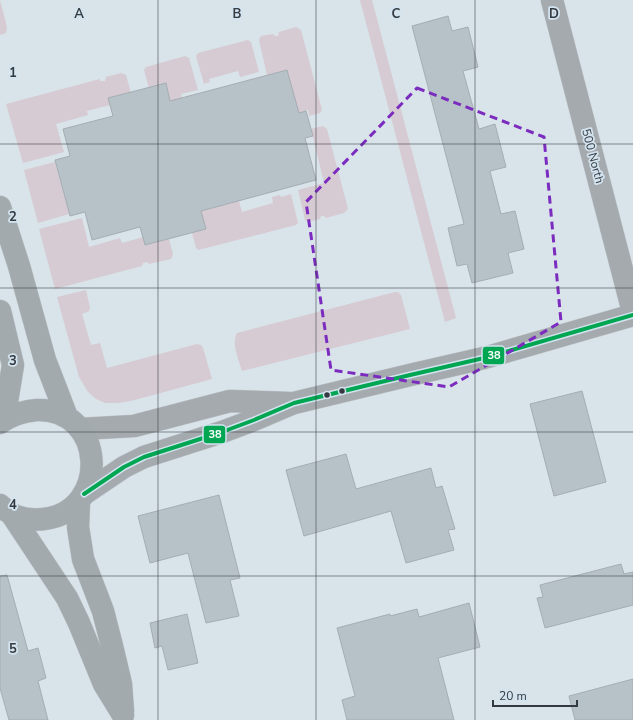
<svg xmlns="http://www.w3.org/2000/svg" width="633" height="720" viewBox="0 0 633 720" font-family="'Nunito Sans',sans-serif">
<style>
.green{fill:#d6cbd2}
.building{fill:#b6c1c8;stroke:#a5adb2}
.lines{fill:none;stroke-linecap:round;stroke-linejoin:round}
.minor-casing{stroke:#bac0c6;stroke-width:23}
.tertiary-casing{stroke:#bac0c6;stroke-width:23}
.secondary-casing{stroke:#bac0c6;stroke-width:23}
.minor{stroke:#a5aaae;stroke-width:22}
.tertiary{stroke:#a5aaae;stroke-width:22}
.secondary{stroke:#a3aaae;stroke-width:22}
.bus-1-casing{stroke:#d3e4f0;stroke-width:7}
.bus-1{stroke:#00a651;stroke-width:4}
.marked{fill:none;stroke:#7b2cbf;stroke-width:3;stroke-dasharray:8 5;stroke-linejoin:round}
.grid{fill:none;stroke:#343a3f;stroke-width:1;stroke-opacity:0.55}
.bus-dot{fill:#343a3f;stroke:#d3e4f0;stroke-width:1.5}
.labels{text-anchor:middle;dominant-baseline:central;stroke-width:3.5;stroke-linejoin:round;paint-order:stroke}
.street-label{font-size:12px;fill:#343a3f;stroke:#d3e4f0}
.grid-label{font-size:13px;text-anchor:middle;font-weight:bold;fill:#343a3f;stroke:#d3e4f0;stroke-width:3.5;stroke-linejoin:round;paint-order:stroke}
.line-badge{stroke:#d3e4f0;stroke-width:1.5}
.badge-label{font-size:11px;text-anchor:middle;font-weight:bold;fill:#fff}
</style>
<rect width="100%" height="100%" fill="#d9e3ea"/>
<path class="green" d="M0,0L7,27L6,33L0,35Z
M360,0H372L456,318L445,322Z
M296,27L301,30L322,110L320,113L309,116L308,110L299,113L287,70L267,75L259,40L261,36L273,34L275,36H278L279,32Z
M248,40L251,42L259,72L240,77L238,71L209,79L210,82L204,84L196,56L198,53Z
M185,56L189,58L198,90L181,94L182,98L170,101L166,83L149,88L144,70L146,67Z
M121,73L126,75L131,93L108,98L110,105L87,111L88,115L56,124L64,152L23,163L6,104L100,79V81H105L106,77Z
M323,126L327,129L348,209L344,213L326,218L324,216H321L320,219L308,222L305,220L298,190L324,183L311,129Z
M55,162L69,214L38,223L24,170Z
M291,194L298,223L296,225L198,250L196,248L192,233L206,229L201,211L239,201L242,212L273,203L272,197L280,195L281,197Z
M82,218L89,247L120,238L122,243L143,237L146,245L169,239L173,254L171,259L149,264L147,262L143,263L142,266L55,289L39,229Z
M86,290L90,308L89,311L82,314L91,345L100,343L107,368L197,344L201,345L203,348L212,379L131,401L118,403H105L96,399L88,392L79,377L57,297Z
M395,292H398L401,295L410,329L242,371C239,360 231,344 237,333Z"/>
<path class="building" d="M448,16L452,31L468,27L478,67L463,71L479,129L495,124L506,167L490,171L501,214L515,211L524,249L508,253L513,273L472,283L467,264L457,266L448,228L464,224L412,26Z
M287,70L299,113L306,111L313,136L305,138L316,180L201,211L206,229L145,245L140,227L92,240L85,212L70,216L55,160L70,156L63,129L113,116L108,98L166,83L170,101Z
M582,391L606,482L554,496L530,404Z
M346,454L356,489L431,468L436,488L442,486L455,529L448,530L454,550L406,563L391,511L304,536L286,470Z
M219,495L240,578L230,580L239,616L206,623L188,553L150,563L138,516Z
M621,564L624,574L633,572V605L545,628L537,598L543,597L540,585Z
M7,575L28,651L38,648L46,678L38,681L48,720H9L0,688V576Z
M469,603L480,647L438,658L454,720H347L342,700L355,696L337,628L390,614V616L417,609L419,617Z
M187,614L198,663L168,670L162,646L155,648L150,623Z
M633,679V720H575L569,696Z"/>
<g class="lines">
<g class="minor-casing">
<path id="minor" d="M552,0L633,312"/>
</g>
<g class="tertiary-casing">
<path id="tertiary" d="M80,429L134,426L230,401L289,403
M84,494L124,467L144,457L222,432L254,420L294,403L410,375L484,358L633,315"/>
</g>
<g class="secondary-casing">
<path id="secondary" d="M0,207L19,266L45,360L67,417
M0,311L13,365L4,420
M0,423C11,415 23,411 37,410C106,408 111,511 44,519C27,521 12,518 0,505
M79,502L78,527L83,559L103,611L112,646L121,684L123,711
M12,515L67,598L79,623L104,684L123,715"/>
</g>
<use href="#minor" class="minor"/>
<use href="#tertiary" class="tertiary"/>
<use href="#secondary" class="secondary"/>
<g class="bus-1-casing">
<path id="bus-1" d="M84,494L124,467L144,457L222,432L254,420L294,403L410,375L484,358L633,315"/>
</g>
<use href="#bus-1" class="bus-1"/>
</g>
<path class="marked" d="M417,88L544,137L561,322L449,387L331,370L306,202Z"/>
<path class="grid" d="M158,0V720M316,0V720M475,0V720M0,144H633M0,288H633M0,432H633M0,576H633"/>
<g class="bus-dot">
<circle cx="342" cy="391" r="3.5"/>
<circle cx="327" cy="395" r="3.5"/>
</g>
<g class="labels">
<g class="street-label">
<text transform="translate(593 156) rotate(75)">500 North</text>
</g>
</g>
<g class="grid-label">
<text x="79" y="18">A</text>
<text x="237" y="18">B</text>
<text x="396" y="18">C</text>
<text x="554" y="18">D</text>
<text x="13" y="77">1</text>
<text x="13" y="221">2</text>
<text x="13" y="365">3</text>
<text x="13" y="509">4</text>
<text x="13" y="653">5</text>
</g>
<g class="line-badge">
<rect x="482" y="346" width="23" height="19" rx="4" fill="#00a651"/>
<rect x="203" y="425" width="23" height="19" rx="4" fill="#00a651"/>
</g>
<g class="badge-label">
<text x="494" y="359">38</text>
<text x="215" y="438">38</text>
</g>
<path d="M493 700v6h84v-6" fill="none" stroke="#343a3f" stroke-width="2"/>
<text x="499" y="700" font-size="12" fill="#343a3f" stroke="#d3e4f0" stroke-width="3" paint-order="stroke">20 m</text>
</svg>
